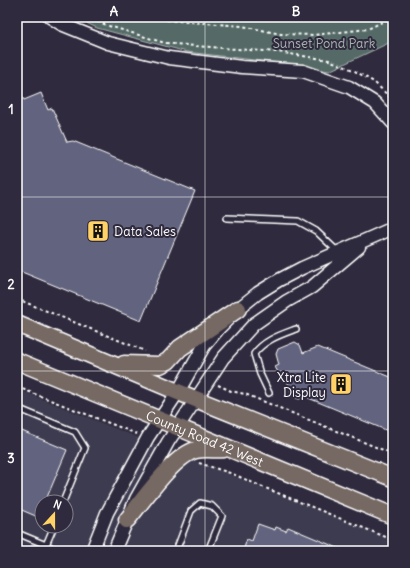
<svg xmlns="http://www.w3.org/2000/svg" width="410" height="568" viewBox="0 0 410 568" font-family="Delius,sans-serif">
<style>
.built{fill:#3e3b50;fill-rule:evenodd}
.green{fill:#556b66;stroke:#aab5b2}
.building{fill:#62647e;stroke:#fff}
.lines{fill:none;stroke-linecap:round;stroke-linejoin:round}
.service-casing{stroke:#fff;stroke-width:8}
.tertiary-casing{stroke:#fff;stroke-width:15}
.trunk-casing{stroke:#fff;stroke-width:19}
.path{stroke:#fff;stroke-width:2;stroke-dasharray:3 3;stroke-linecap:butt}
.service{stroke:#2f2a3d;stroke-width:5}
.tertiary{stroke:#2f2a3d;stroke-width:12}
.trunk{stroke:#766964;stroke-width:16}
.grid{fill:none;stroke:#fff;stroke-width:1;stroke-opacity:0.55}
.labels{text-anchor:middle;dominant-baseline:central;stroke-width:4;stroke-linejoin:round;paint-order:stroke}
.park-label{font-size:13px;fill:#aab5b2;stroke:#2f2a3d}
.poi-label{font-size:13px;fill:#fff;stroke:#2f2a3d;text-anchor:start}
.street-label{font-size:13px;fill:#fff;stroke:#2f2a3d}
.neatline{fill:none;stroke:#fff;stroke-width:1.5}
.grid-label{font-size:13px;text-anchor:middle;font-weight:bold;fill:#fff}
</style>
<rect width="100%" height="100%" fill="#2f2a3d"/>
<filter id="ink" filterUnits="userSpaceOnUse"><feTurbulence type="fractalNoise" baseFrequency=".025" numOctaves="2"/><feDisplacementMap in="SourceGraphic" scale="8" xChannelSelector="R" yChannelSelector="G"/><feConvolveMatrix kernelMatrix="1 2 1 2 8 2 1 2 1" color-interpolation-filters="sRGB"/></filter>
<g filter="url(#ink)">
<path class="built" d="M17,389L393,540V551H17ZM42,502H66V526H42Z"/>
<path class="green" d="M74,17H393V41L329,71L279,63L187,52L97,28Z"/>
<path class="building" d="M17,89L24,100L41,93L48,110L52,108L67,142L73,141L195,191L141,321L17,270Z
M295,342L300,345L303,353L318,347L393,378V433L306,397L299,399L293,397L290,390L292,389L283,376L281,377L275,367L279,365L276,354L278,349Z
M17,429L67,450L45,502H42V509L38,517L17,508Z
M258,524L275,530L276,527L286,531L288,527L345,551H243L247,539L252,541Z"/>
<g class="lines">
<g class="service-casing">
<path id="service" d="M227,218L298,221L316,231L337,251
M269,393L260,374L254,354C264,340 280,335 296,329
M17,408L75,432L85,448L63,502
M54,526L46,545L59,551
M17,533L46,545
M176,551L191,511L200,503L212,506L222,516L208,551"/>
</g>
<g class="tertiary-casing">
<path id="tertiary" d="M50,17L61,24L108,43L169,58L242,67L303,71L349,87L375,103L393,123
M92,551L107,513L148,437L178,392L204,346L220,327L238,309L258,293L279,280L302,268L393,228
M114,551L136,499L168,442L223,358L254,324L287,301L312,287L359,247"/>
</g>
<g class="trunk-casing">
<g id="trunk">
<path d="M17,324L178,392L393,478"/>
<path id="s1" d="M17,361L393,516"/>
<path d="M124,364L160,365L168,361L180,348L238,309"/>
<path d="M127,520C142,502 174,455 196,450C205,448 216,450 224,449"/>
</g>
</g>
<path class="path" d="M86,17L109,26L165,43L196,46L277,52L329,60L353,70L374,82L393,100
M155,17L166,20L242,26L281,34L314,35L368,29L392,17
M17,299L145,351
M218,385L231,391L245,394L393,454
M17,387L137,434
M199,463L233,474L258,485L393,540"/>
<use href="#service" class="service"/>
<use href="#tertiary" class="tertiary"/>
<use href="#trunk" class="trunk"/>
</g>
</g>
<path class="grid" d="M205,17V551M17,197H393M17,371H393"/>
<defs>
<g id="building-square" transform="scale(1.15)"><rect x="-9" y="-9" width="18" height="18" rx="4" fill="#ffd166" stroke="#2f2a3d"/><path d="M-4-6H4V6H1V3H-1V6H-4ZM-2.5-4.3h1.7v1.8h-1.7ZM.8-4.3h1.7v1.8H.8ZM-2.5-1h1.7V.8h-1.7ZM.8-1h1.7V.8H.8Z" fill="#111"/></g>
</defs>
<g fill-rule="evenodd">
<use href="#building-square" x="98" y="231"/>
<use href="#building-square" x="341" y="384"/>
</g>
<g class="labels">
<g class="park-label">
<text x="324" y="43">Sunset Pond Park</text>
</g>
<g class="poi-label">
<text x="114" y="231">Data Sales</text>
<text x="326" y="377" text-anchor="end">Xtra Lite<tspan x="326" dy="15">Display</tspan></text>
</g>
<g class="street-label">
<text stroke="none"><textPath href="#s1" startOffset="203">County Road 42 West</textPath></text>
</g>
</g>
<rect width="410" height="568" fill="none" stroke="#2f2a3d" stroke-width="44"/>
<g transform="translate(54 514) rotate(21)"><circle r="19" fill="#2f2a3d" stroke="#827f8b"/>
<path d="M0-3L7 15L0 10L-7 15Z" fill="#ffd166"/>
<text y="-6" font-size="11" font-weight="bold" text-anchor="middle" fill="#ffffff">N</text>
</g>
<rect x="22" y="22" width="366" height="524" class="neatline"/>
<g class="grid-label">
<text x="114" y="16">A</text>
<text x="296" y="16">B</text>
<text x="11" y="114">1</text>
<text x="11" y="289">2</text>
<text x="11" y="463">3</text>
</g>
</svg>
